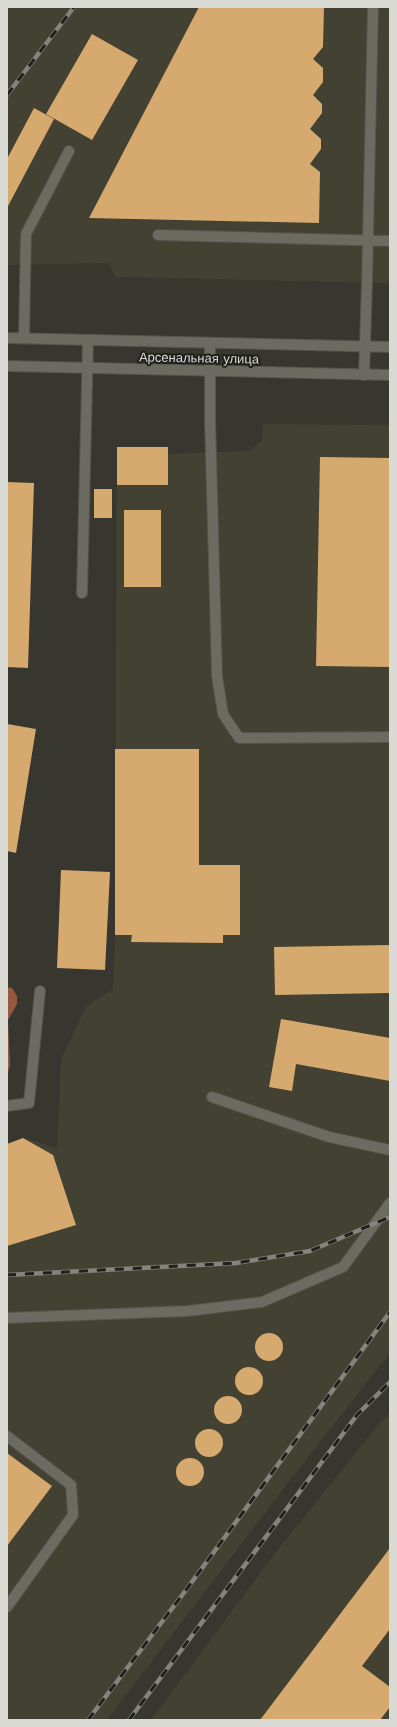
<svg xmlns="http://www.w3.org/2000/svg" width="397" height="1727" viewBox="0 0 397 1727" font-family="'Work Sans',sans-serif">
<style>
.built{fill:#424132}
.forest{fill:#97583f}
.building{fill:#d6a96f}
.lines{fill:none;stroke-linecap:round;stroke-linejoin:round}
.service-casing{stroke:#53534c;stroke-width:12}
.tertiary-casing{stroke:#53534c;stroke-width:12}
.service{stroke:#6b6b61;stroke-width:10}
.tertiary{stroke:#6b6b61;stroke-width:10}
.rail-casing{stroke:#84837c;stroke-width:4.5}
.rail{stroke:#1f1f1b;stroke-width:3;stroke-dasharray:9;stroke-linecap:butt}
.labels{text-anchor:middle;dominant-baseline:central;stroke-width:4;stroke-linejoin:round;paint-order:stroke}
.street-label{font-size:13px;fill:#dadad4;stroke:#1f1f1b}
</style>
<rect width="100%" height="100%" fill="#38372f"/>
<path class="built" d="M7,7H390V283L115,277L109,263L7,265Z
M263,424L390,425V1353L291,1479L107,1720H7V1144L23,1138L57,1148L61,1060L86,1006L113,989L115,935L117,447H168L169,454L250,451L262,440Z
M390,1413V1720H151L275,1553L378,1425Z"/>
<path class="forest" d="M7,987L12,988L17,996V1004L8,1020L10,1065L7,1076Z"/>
<path class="building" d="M199,7H324L323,47L313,59L323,68V82L313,95L322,104V113L310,129L321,139V149L310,164L320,172L319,223L89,218Z
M92,34L138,60L92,140L46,114Z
M34,108L54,119L7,208V159Z
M117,447H168V485H117Z
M320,457L390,458V667L316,666Z
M7,482L34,483L28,668L7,667Z
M94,489H112V518H94Z
M124,510H161V587H124Z
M7,724L36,729L16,853L7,851Z
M115,749H199V865H240V935H223V943L131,942L132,935H115Z
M61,870L110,872L105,970L57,968Z
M390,945V993L275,995L274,947Z
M281,1019L390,1038V1081L296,1064L292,1091L269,1087Z
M23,1138L53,1155L76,1225L7,1246V1144Z
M255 1347a14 14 0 1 1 28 0a14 14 0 1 1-28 0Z
M235 1381a14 14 0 1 1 28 0a14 14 0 1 1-28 0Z
M214 1410a14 14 0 1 1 28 0a14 14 0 1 1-28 0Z
M195 1443a14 14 0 1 1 28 0a14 14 0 1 1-28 0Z
M7,1453L52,1486L7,1546Z
M176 1472a14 14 0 1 1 28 0a14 14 0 1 1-28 0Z
M390,1548V1629L362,1666L390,1687V1707L380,1720H260Z"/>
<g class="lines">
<g class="service-casing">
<path id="service" d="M158,235L390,241
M24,338L26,234L69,151
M210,343V419L217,676L223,714L239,738L390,737
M364,375L367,282L373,7
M82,593L88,340
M212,1097L329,1137L390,1150
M7,1106L29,1103L40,991
M7,1318L188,1311L262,1302L343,1267L390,1203
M7,1436L71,1485L73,1515L7,1607"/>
</g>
<g class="tertiary-casing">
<path id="tertiary" d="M7,338L390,347
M7,366L390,375"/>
</g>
<use href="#service" class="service"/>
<use href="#tertiary" class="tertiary"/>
<g class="rail-casing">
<path id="rail" d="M7,95L74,7
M7,1275L236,1263L310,1251L390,1217
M88,1720L186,1590L390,1312
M129,1720L357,1415L390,1382"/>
</g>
<use href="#rail" class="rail"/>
</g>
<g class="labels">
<g class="street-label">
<text transform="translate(199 358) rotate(1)">Арсенальная улица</text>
</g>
</g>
<rect width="397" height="1727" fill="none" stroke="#dadad4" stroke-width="16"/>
</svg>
